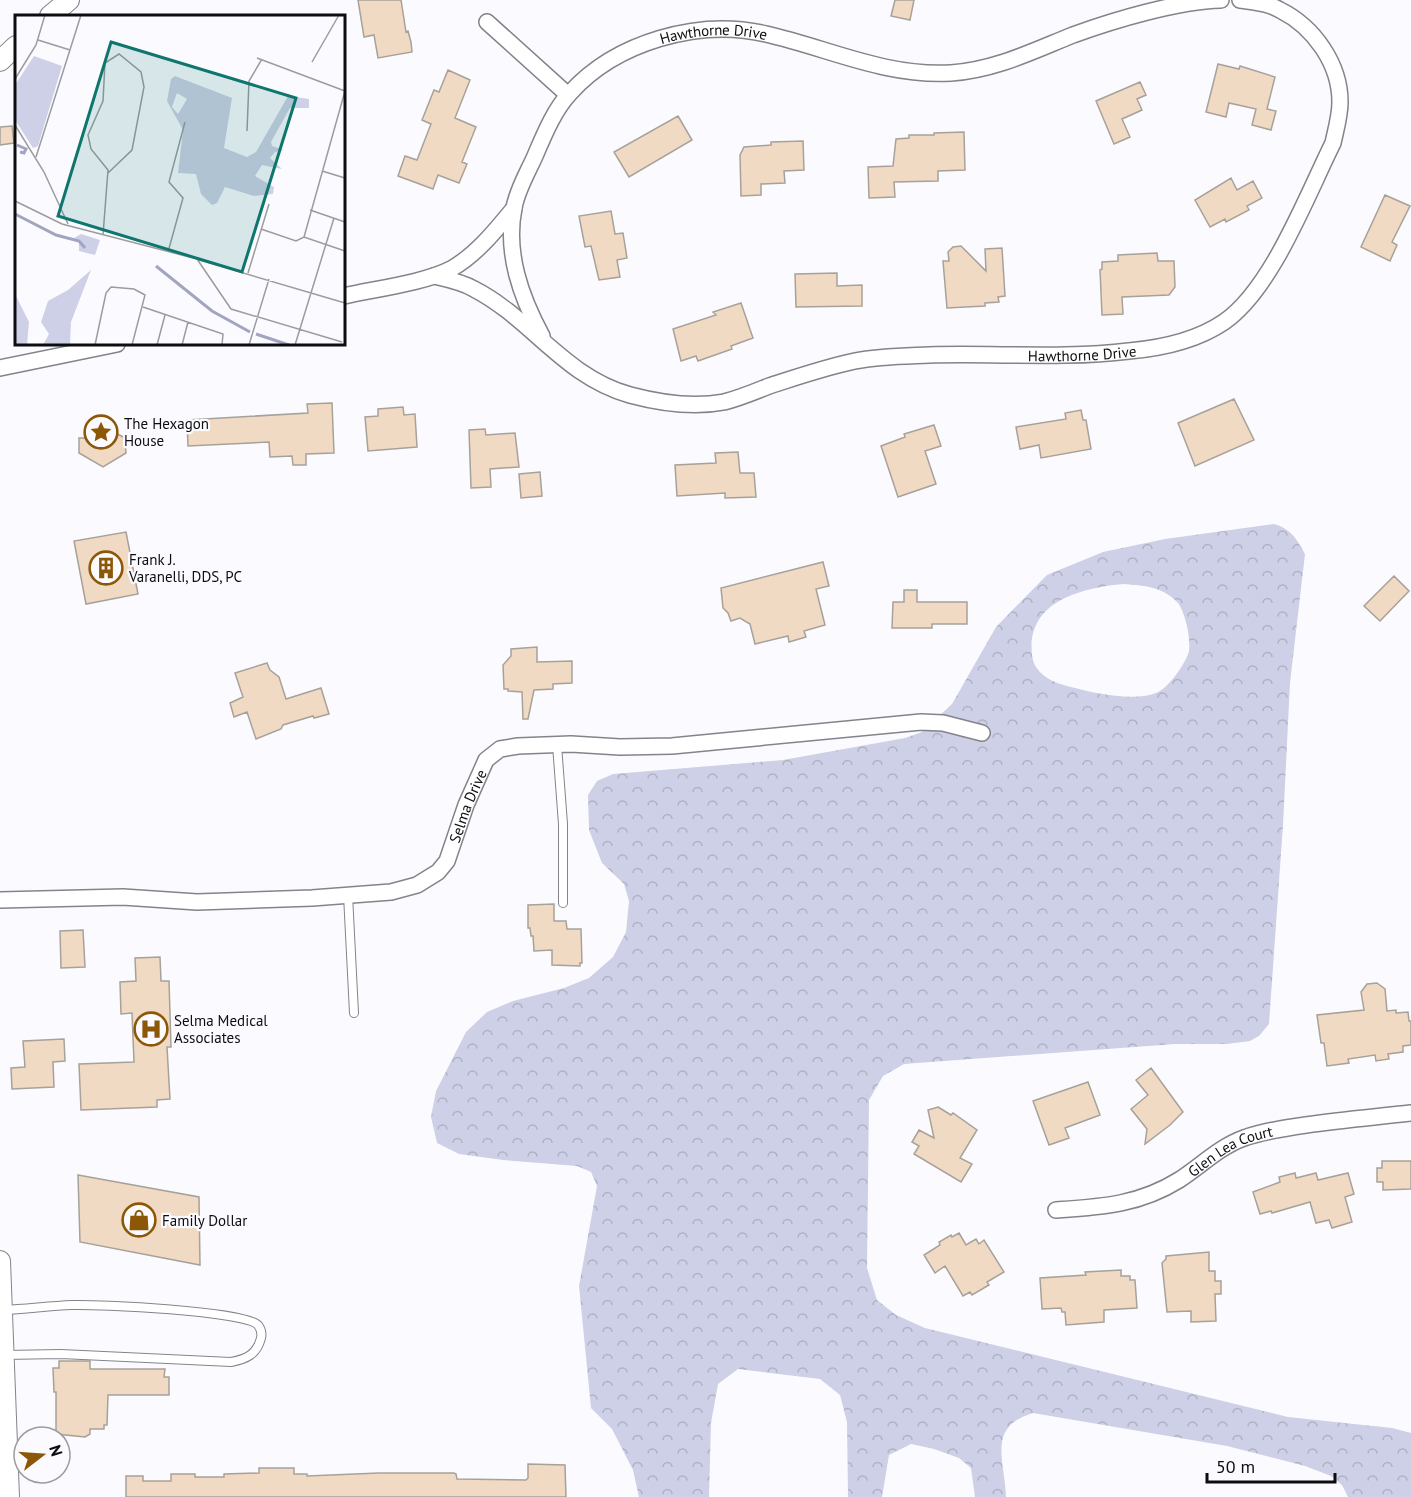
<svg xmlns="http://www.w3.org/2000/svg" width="1411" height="1497" viewBox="0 0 1411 1497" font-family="'PT Sans',sans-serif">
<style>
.forest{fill:url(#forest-crowns);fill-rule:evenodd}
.building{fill:#f1dac3;stroke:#a7a19a;stroke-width:1.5}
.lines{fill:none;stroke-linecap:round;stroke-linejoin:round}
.service-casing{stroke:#83848b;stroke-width:10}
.minor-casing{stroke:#83848b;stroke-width:18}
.tertiary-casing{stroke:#83848b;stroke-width:22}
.service{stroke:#fff;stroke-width:8}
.minor{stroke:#fff;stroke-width:15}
.tertiary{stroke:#fff;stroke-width:20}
.labels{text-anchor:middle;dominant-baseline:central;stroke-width:4.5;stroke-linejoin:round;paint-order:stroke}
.street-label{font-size:15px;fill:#0d0d10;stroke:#fbfbff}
.poi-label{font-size:15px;fill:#0d0d10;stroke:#fbfbff;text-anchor:start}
.inset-river{fill:none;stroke:#a1a5c0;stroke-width:3}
.inset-road{fill:none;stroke:#9c9c9f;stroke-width:1.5}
.view{fill:#0f766e;fill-opacity:0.15;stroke:#0f766e;stroke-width:3}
.inset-edge{fill:none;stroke:#0d0d10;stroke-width:3}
</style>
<defs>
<pattern id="forest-crowns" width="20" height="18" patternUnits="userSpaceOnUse" patternTransform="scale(1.5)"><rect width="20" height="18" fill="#cdd0e6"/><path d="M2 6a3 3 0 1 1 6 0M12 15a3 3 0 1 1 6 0" fill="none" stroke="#afb1c4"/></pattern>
</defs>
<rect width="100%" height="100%" fill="#fbfbff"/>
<path class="forest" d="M1274,524C1291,529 1297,539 1305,554L1290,683L1283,825L1269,1024L1259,1036L1250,1041L1227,1044H1175L904,1064L883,1076L869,1100L867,1268L877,1300L896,1315L925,1328L1288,1417L1392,1428L1411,1433V1497H1348L1342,1485L1331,1476L1305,1466L1227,1446L1033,1413C986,1427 1005,1460 1006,1497H975L971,1468L959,1458L934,1449L911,1444L889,1455L882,1497H848L847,1422L840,1395L820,1379L738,1369L718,1384L711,1423L709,1497H639L633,1470L612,1429L591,1408L579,1286L597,1186L591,1172L577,1166L503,1160L459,1154L437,1143L431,1117L436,1091L466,1032L487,1012L513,1001L564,988L589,978L613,957L626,932L629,901L624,884L602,863L589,830L588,795L597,781L613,774L783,760L905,738L922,732L952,704L996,627L1047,575L1103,552L1165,539ZM1123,584C1143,585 1164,587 1178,603C1185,612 1191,639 1189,651C1186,663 1168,689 1156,693C1134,702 1093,693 1071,687C1054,683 1034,675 1032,655C1026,601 1082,588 1123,584Z"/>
<path class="building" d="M358,0H401L406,32L408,31L411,42L412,52L378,58L374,35L364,37Z
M895,0H914L910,20L891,16Z
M1218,64L1239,69L1240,66L1275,77L1267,109L1276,111L1271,130L1252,125L1256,109L1229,103L1226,117L1206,112Z
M448,70L470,80L455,118L476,127L462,162L467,164L459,183L438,175L433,189L398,176L405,156L417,160L431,124L422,120L434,90L439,92Z
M1140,82L1146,95L1137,99L1142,110L1122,119L1130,137L1114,144L1096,101Z
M678,116L692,140L629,177L614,152Z
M12,126L14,143L0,145V127Z
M964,132L965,170L938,171V181L894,182L895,197L869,198L868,167L893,166L896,139L909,138V135H934V133Z
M803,141L804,170L784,171L785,183L761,184V195L741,196L740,155L744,147L771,145V142Z
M1231,178L1237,190L1253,181L1262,198L1247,206L1249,210L1226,222L1225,219L1210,227L1195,200Z
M1385,195L1410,206L1392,242L1397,245L1390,261L1361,247Z
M611,211L615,234L623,233L627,258L617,260L620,277L599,280L591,246L585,247L579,216Z
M961,246L986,271L985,249L1002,248L1005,296L998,297L999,302L985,303V306L947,308L943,261H949L948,252L953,247Z
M1157,253L1158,261H1174L1175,287L1169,295L1122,297L1123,314L1102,315L1100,270L1102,269V262L1118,261V255Z
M837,273V286L862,285V306L796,307L795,274Z
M741,303L753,338L731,346L732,349L698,361L696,356L681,361L673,329L716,315L713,312Z
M1234,399L1254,440L1195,466L1178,423Z
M332,403L334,453L306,454V465H293L292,456L270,457L269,442L188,446L187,420L308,413L307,404Z
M403,407L404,415L415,414L417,447L368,451L365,417L378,416V409Z
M1081,410L1083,420H1086L1091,449L1041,458L1039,445L1020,449L1016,427L1066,419L1065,413Z
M934,425L941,446L925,451L936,484L898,497L881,446L905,437L904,434Z
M103,426L125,438L126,453L103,467L79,453V438H89L90,431Z
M485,429L486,435L515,433L519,467L490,469L491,487L471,488L469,430Z
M738,452L740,473H754L756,497L725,498V493L677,496L675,465L716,463L715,453Z
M540,472L542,496L521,498L519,474Z
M126,532L138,594L86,604L74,541Z
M823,562L829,586L816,589L825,625L804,631L806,637L789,642L788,636L755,644L750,624L740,618L731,621L728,613L723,608L721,588Z
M1394,576L1409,591L1380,621L1364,606Z
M904,590H917V602H967V624H932V628H892L893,602H904Z
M537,647V662L572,661V683L553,684V689L534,690L528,719H523L522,692L508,691V689H504L503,665L511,656V649Z
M267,663L270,670L279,677L286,699L321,688L329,714L314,718L313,716L283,725L281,729L256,739L247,712L234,717L230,703L243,697L235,673Z
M554,904V921H566L567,929H581L582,963H580V966L552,965V950L534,951L533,936H531L530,928H528V905Z
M83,930L85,967L61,968L60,931Z
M160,957L161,981H169L171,1047H167L170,1099L157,1100V1107L81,1110L79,1064L134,1062L132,1013L121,1014L120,982L136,981L135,958Z
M1377,983L1385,989L1387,1011L1396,1010V1013L1408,1012L1409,1021H1411V1045L1403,1046V1052L1388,1054L1389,1059L1376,1061L1375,1055L1348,1059L1349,1063L1327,1066L1324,1043H1321L1317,1015L1364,1010L1361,992L1367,984Z
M64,1039L65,1061L53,1062L54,1087L12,1089L11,1068L25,1067L23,1041Z
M1151,1068L1183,1112L1170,1125L1145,1144L1147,1129L1131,1109L1148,1095L1136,1080Z
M1088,1082L1100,1115L1065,1128L1069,1138L1049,1145L1033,1101Z
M938,1107L951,1115L953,1113L977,1130L960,1158L972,1164L961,1182L914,1154L919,1146L912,1142L919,1130L934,1138L928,1110Z
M1382,1161H1411V1189L1383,1190V1182H1377V1168H1382Z
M1295,1173L1296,1178L1316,1173L1318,1180L1348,1173L1354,1194L1345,1197L1352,1222L1332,1228L1329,1220L1316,1223L1310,1202L1272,1213L1271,1211L1260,1214L1253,1192L1280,1182L1279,1177Z
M78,1175L199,1197L200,1265L80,1242Z
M959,1233L966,1245L976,1239L979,1244L984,1240L1004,1272L987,1282L989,1285L972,1295L970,1292L963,1296L945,1266L935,1273L924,1255L940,1245L939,1242L951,1235L952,1237Z
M1209,1252V1271H1215V1281H1221V1294H1215L1216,1321L1191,1322V1311L1167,1312L1162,1263L1166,1259V1256Z
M1121,1270V1276H1130V1280H1135L1137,1308L1104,1310V1322L1066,1325L1065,1312H1062L1061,1308L1042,1309L1040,1278L1086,1275L1085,1272Z
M59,1361H90V1369H165L164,1377H169V1395H108L107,1425H104V1429H90V1434L85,1437L56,1434V1392H54L53,1368H59Z
M528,1464L565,1465L566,1497H126V1476H143V1481H171V1474H195V1477H224V1474L259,1473V1468H294V1474H307V1476L379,1473H454L456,1474L457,1479L526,1480L528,1478Z"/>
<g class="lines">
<g class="service-casing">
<path id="service" d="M557,745L563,824V903
M348,895L354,1013
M3,1310C26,1309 49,1306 72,1305C97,1304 246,1311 258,1325C261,1329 262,1334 261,1338C257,1354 247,1359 231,1362L61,1354L4,1355"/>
</g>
<g class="minor-casing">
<g id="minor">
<path d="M487,22L568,95"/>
<path id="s1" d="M434,276C447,279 462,282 474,289C532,319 563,376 630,395C660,403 693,408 724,402C740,398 754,392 769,386C797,377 826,367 855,361C879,356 904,356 929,355C996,353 1063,359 1129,351C1163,348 1196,341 1224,322C1272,289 1307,195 1333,143C1336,129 1340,116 1340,102C1340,64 1314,27 1280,10C1268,3 1254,2 1240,0"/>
<path d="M344,296C374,289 424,283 451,269C476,255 496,230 514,208"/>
<path id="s2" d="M542,336C521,297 505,253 514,208C517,190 528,172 535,156C544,135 554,110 570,93C616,42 699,18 766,34C828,48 886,77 951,73C995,70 1033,51 1073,35C1114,20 1178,1 1221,0"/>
<path d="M0,368L117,344"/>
<path id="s3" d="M0,900L123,897L197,902L312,898L391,892L417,885L438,872L447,861L466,805L486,760L500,749L518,746L571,744L620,747L672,746L921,722L943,723L982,733"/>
<path id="s4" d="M1056,1210C1101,1207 1139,1205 1179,1180C1201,1166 1219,1147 1244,1138C1264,1131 1285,1128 1306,1125C1341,1120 1376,1117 1411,1113"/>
</g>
</g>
<g class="tertiary-casing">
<path id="tertiary" d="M50,16L69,0
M0,61L16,46
M0,1261L9,1497"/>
</g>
<use href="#service" class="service"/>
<use href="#minor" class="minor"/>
<use href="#tertiary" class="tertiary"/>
</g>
<defs>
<g id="sight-ring" transform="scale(1.725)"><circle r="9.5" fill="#fbfbff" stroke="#8d5708" stroke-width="1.5"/><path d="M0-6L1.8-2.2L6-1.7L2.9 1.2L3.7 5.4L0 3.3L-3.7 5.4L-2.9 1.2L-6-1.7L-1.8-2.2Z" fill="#8d5708"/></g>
<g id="building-ring" transform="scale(1.725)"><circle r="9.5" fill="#fbfbff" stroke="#8d5708" stroke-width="1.5"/><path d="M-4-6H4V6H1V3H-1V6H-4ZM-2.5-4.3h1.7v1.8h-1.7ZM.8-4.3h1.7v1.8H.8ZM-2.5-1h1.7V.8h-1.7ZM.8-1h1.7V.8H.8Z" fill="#8d5708"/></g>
<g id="hospital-ring" transform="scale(1.725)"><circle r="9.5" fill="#fbfbff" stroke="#8d5708" stroke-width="1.5"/><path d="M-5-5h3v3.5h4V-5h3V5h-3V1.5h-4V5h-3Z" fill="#8d5708"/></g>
<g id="shop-ring" transform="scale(1.725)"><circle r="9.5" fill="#fbfbff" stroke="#8d5708" stroke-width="1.5"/><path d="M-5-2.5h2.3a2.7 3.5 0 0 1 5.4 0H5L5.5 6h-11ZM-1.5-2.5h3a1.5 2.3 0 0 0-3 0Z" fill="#8d5708"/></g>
</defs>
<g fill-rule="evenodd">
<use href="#sight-ring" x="101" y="432"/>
<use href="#building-ring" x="106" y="568"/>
<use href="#hospital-ring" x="151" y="1029"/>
<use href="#shop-ring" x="139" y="1220"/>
</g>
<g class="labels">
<g class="street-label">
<text stroke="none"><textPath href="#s2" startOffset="423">Hawthorne Drive</textPath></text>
<text stroke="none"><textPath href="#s1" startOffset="692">Hawthorne Drive</textPath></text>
<text stroke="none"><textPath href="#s3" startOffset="516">Selma Drive</textPath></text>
<text stroke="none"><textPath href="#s4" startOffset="188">Glen Lea Court</textPath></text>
</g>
<g class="poi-label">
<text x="124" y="423">The Hexagon<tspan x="124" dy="17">House</tspan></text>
<text x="129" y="559">Frank J.<tspan x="129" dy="17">Varanelli, DDS, PC</tspan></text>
<text x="174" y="1020">Selma Medical<tspan x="174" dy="17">Associates</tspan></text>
<text x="162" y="1220">Family Dollar</text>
</g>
</g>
<g transform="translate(15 15)">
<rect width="330" height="330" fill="#fbfbff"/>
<path d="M19,41L47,51L23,131L18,133L0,105V70Z" fill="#cdd0e6"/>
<path d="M160,61L217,83L209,133L232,142L241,137L273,81L294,84V93H275L256,127L257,131L269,135L260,137L255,143L267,154L247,150L240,161L259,172L258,179L239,181L210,172L202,188L197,190L186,179L181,159L163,158L168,115L152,86L156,64ZM162,78L172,84L163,99L157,92ZM76,255L56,307L55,330H28L34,319L26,307L33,286L53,275ZM0,279L14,307L12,330H0Z" fill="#cdd0e6" fill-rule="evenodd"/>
<path d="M66,219L85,225L80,240L64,236V228L59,223Z" fill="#cdd0e6"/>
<path class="inset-river" d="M2,130L11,134L9,138L5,137M0,199L41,220L64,226L70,233M141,251L197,296L235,317M241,319L274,330"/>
<path class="inset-road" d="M23,25L55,35M242,43L330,76M297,47L324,0M0,64L21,30L30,0M0,110L29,157L53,209M232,116L234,66L247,44M21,142L66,0M307,156L330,163M0,186L47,209L182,244L216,294L327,327M295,195L330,207M246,214L281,226L289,222L330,236M88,220L93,155L76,134L73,120L88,86L90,48L104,39L126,57L129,72L117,135L93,158M289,222L330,76M153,237L168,183L154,167L170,107M184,245L330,288M233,258L254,189M128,292L208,319L207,330M80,330L91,278L96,272L119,274L130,280L117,330M142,330L150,300M167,330L173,307M234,330L254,264M280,330L319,203"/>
<path class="view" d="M96,27L281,83L227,257L43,201Z"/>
<rect width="330" height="330" class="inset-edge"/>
</g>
<g transform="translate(42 1455) rotate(73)"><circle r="28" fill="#fbfbff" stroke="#9c9c9f" stroke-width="1.5"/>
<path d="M0-4.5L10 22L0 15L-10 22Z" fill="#8d5708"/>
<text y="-9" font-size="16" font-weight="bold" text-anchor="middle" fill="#0d0d10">N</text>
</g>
<path d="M1207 1473v9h128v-9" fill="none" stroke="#0d0d10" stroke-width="3"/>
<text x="1216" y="1473" font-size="18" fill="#0d0d10" stroke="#fbfbff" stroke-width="4.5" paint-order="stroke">50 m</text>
</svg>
